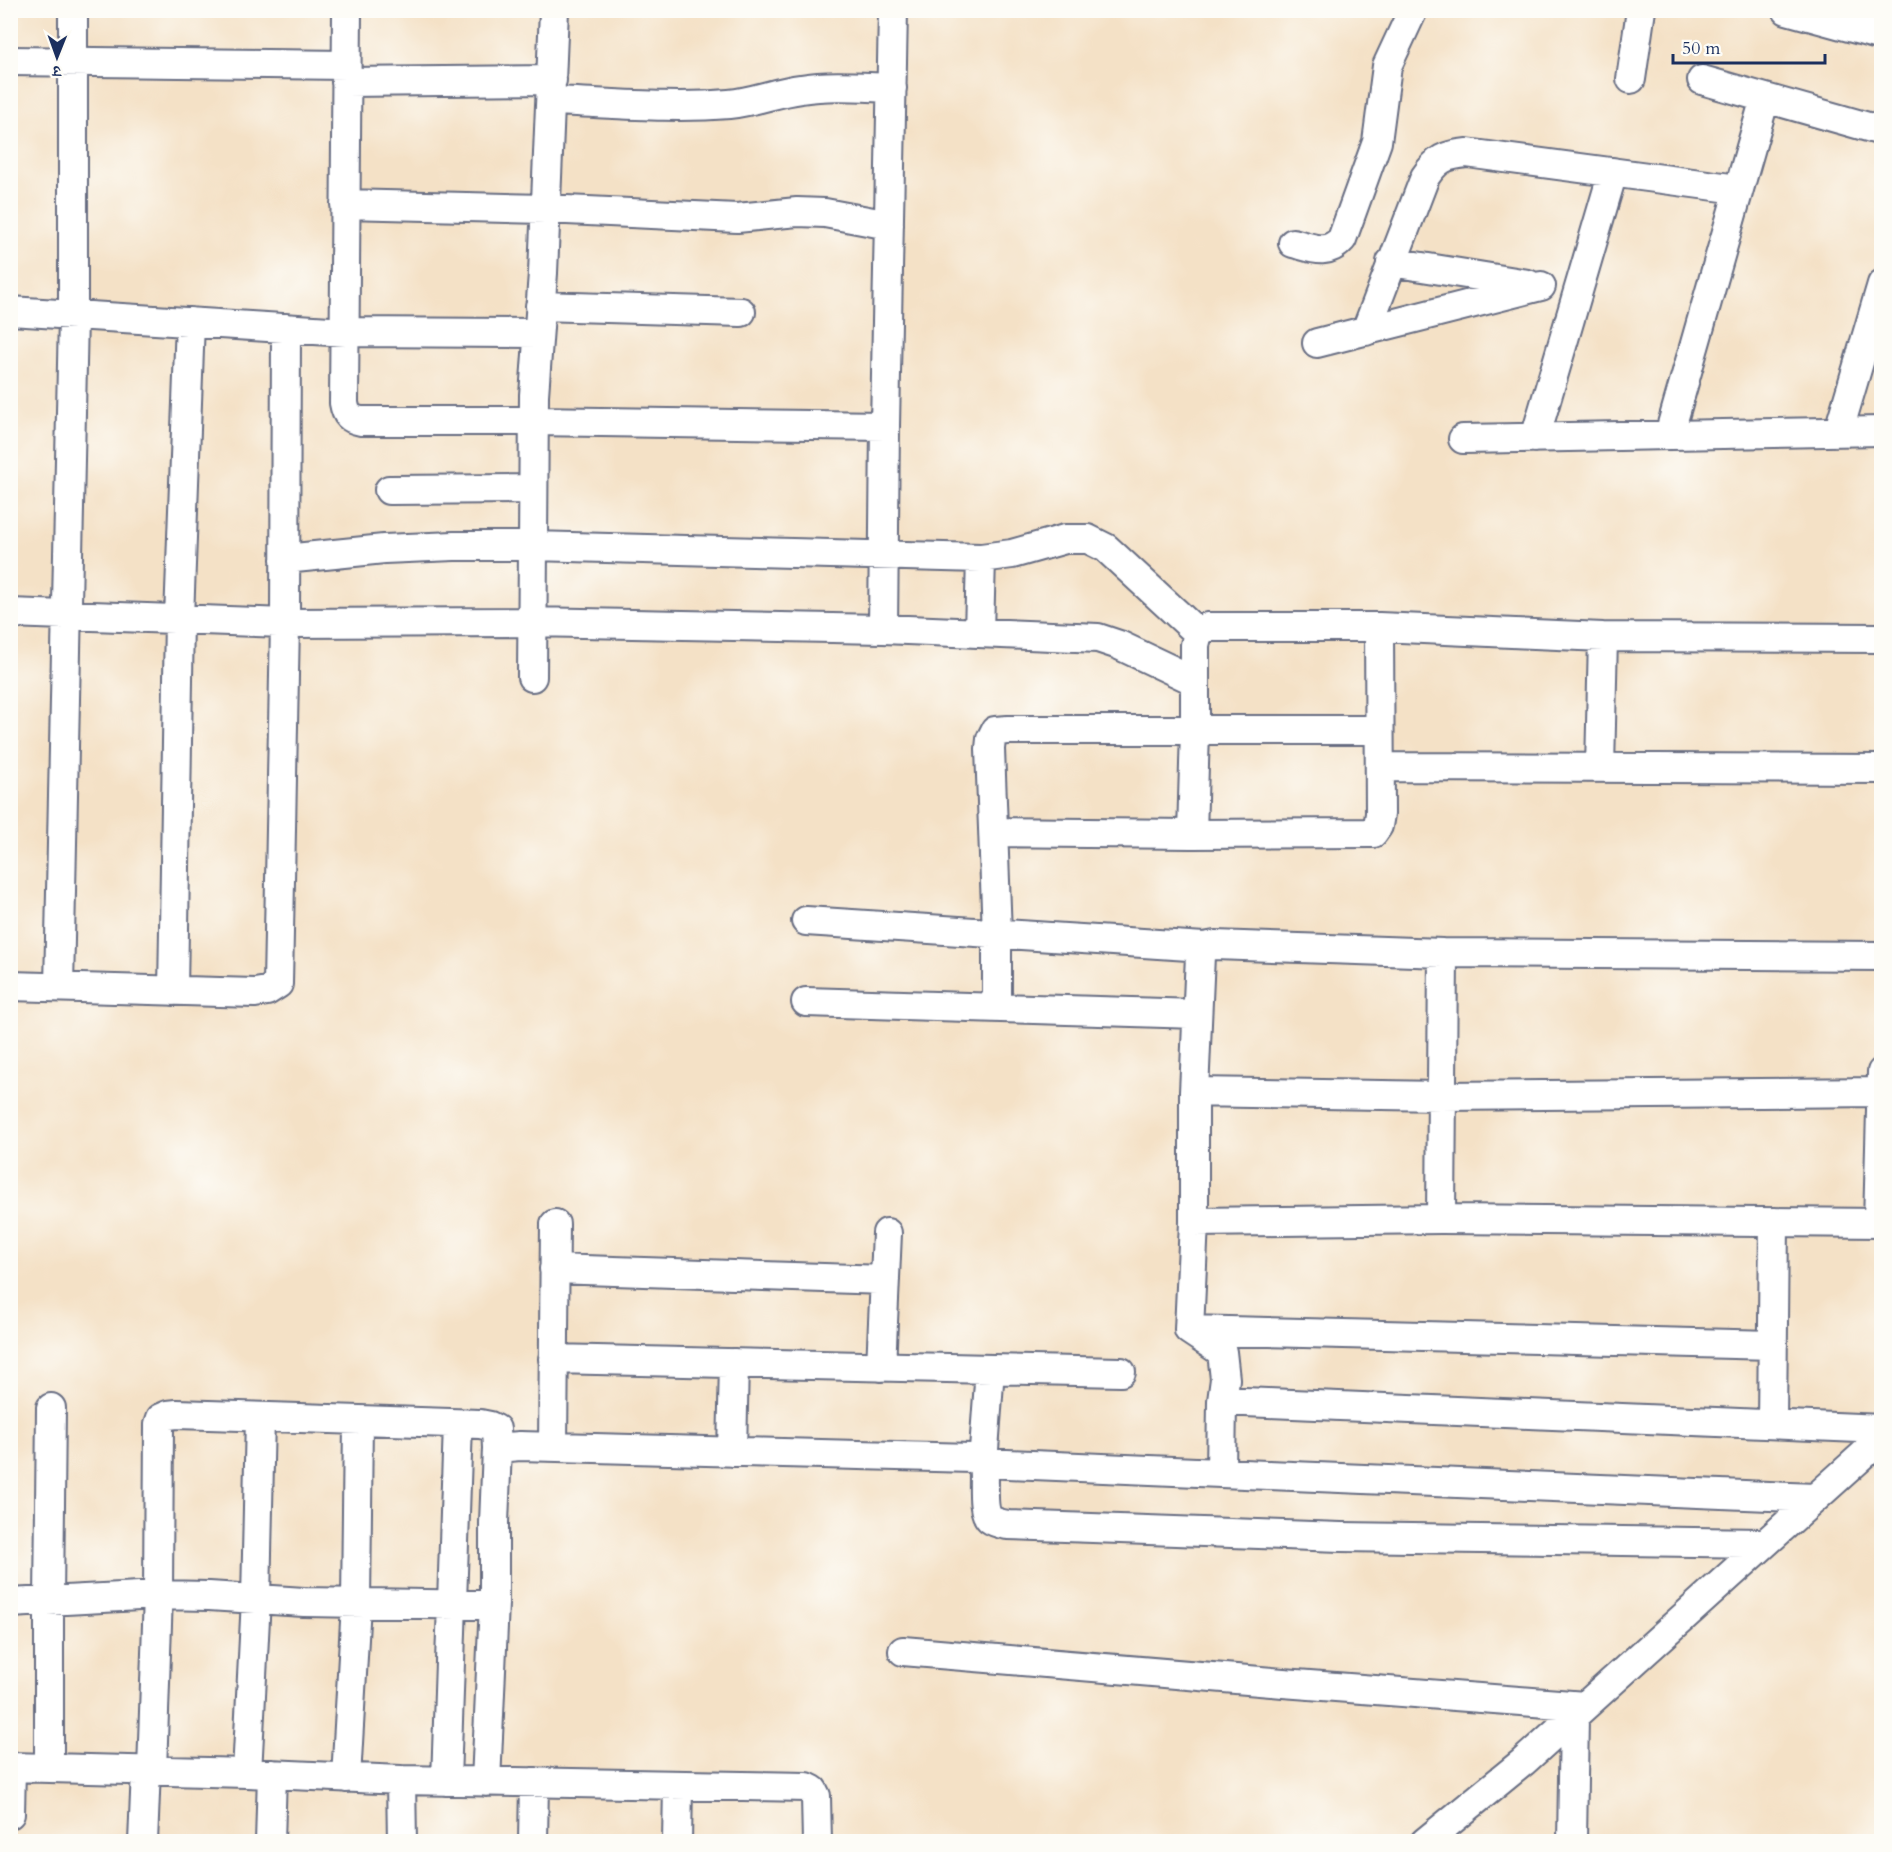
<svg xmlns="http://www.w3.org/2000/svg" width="1892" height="1852" viewBox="0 0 1892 1852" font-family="Cardo,'Noto Serif Devanagari',serif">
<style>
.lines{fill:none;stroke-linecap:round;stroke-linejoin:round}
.minor-casing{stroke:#676d82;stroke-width:32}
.minor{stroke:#fff;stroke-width:28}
</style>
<rect width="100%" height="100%" fill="#fdfcf7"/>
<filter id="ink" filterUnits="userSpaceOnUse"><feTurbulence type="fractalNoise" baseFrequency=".0167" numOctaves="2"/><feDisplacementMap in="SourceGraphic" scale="12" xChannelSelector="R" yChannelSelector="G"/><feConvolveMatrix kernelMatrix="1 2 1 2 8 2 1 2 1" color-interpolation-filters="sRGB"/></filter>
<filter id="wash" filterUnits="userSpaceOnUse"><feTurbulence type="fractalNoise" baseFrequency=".008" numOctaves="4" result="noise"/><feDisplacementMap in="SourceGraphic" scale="24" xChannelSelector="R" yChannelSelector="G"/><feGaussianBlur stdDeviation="1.35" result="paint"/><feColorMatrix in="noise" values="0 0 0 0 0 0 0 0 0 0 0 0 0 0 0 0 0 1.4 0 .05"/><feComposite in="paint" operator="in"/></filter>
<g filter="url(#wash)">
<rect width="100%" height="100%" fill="#f4e1c6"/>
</g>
<g filter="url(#ink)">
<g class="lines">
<g class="minor-casing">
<path id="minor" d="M347,10L344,403C346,415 350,419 361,421H533L885,426
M1787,10L1882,36
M10,61L346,65
M1631,79L1641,10
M1702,80L1882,131
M346,82L552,80
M551,101C610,103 671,109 729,104C754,102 776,92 801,89C831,84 862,87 892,88
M345,204L545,209L737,218L797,212L825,213L889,225
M1293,243C1312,248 1327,256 1342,239L1377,142L1387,66L1413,10
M1391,262L1528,284
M540,306L741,312
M10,311L346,332L538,333
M1366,331L1425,177C1437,159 1445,155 1467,153L1738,189
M1317,343L1541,286
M1839,430L1882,284
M1669,435L1765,98
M1535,438L1613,172
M1463,439L1882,431
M389,490L533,489
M285,559L384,549L454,546H533L534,395L543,273L554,10
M10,613L285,623L286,328
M883,629L885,426L893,10
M979,632L981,558
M532,677L533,546L981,558L1012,554L1065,539H1088L1106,548L1198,633
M1380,767L1882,769
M1600,768L1603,637
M994,832L1192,834L1373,833L1378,826L1380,814L1379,627
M1192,834L1195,730V645L1198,633L1207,627H1379L1603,637L1882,638
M806,921L1204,947
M1882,956L1443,953L1215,945L1204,947L1200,955L1194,1092V1222L1189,1330L1222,1352L1225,1379L1222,1401L1882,1429
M10,986L255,993L267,991L278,984L285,623L532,622L883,629L1076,637L1098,638L1119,645L1195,681
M59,987L73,316V10
M173,991L179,618L190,322
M806,1002L1197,1014
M997,1008V934L990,749L991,739L995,731L1008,730H1379
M1194,1092L1441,1096L1882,1092
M1441,1219L1443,953
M1194,1222L1441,1219L1882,1223
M1878,1223L1882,1072
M554,1269L885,1280
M1189,1330L1773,1345
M553,1359L1121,1372
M881,1367L887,1233
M990,1369L983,1463L1815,1498
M1772,1424L1774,1222
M553,1447L555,1224
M732,1452L734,1363
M1221,1472L1222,1401
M10,1603L158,1595L209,1596L304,1602L487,1605L494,1603V1523L497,1448L520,1446L972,1458L983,1463C986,1477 980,1509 990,1519C995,1523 1002,1524 1008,1525L1341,1537L1764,1543
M903,1651L1283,1683L1585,1706
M10,1767L247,1773L401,1780L402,1842
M49,1767V1601L51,1408
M152,1770L158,1595L159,1424L161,1418L168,1415L177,1414L480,1424L490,1426L496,1429L497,1448
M247,1773L256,1599L260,1417
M346,1778L356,1604L358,1420
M401,1780L807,1787L813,1790L816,1796L817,1842
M446,1781L458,1424
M486,1782L494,1603
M10,1814L11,1767
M143,1842L146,1770
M270,1842L272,1774
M533,1842L534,1782
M677,1842L678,1785
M1425,1842L1523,1762L1882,1438
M1572,1842L1574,1716"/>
</g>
<use href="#minor" class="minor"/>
</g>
</g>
<rect width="1892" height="1852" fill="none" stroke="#fdfcf7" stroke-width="36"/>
<g transform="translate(57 57) rotate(181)" stroke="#fdfcf7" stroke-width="4.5" paint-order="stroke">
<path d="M0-4.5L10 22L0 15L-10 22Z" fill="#1b2f5e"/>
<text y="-9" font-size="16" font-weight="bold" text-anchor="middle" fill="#1b2f5e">उ</text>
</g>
<path d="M1673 54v9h152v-9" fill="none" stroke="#1b2f5e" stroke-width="3"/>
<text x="1682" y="54" font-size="18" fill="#1b2f5e" stroke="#fdfcf7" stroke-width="4.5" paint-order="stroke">50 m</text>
</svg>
